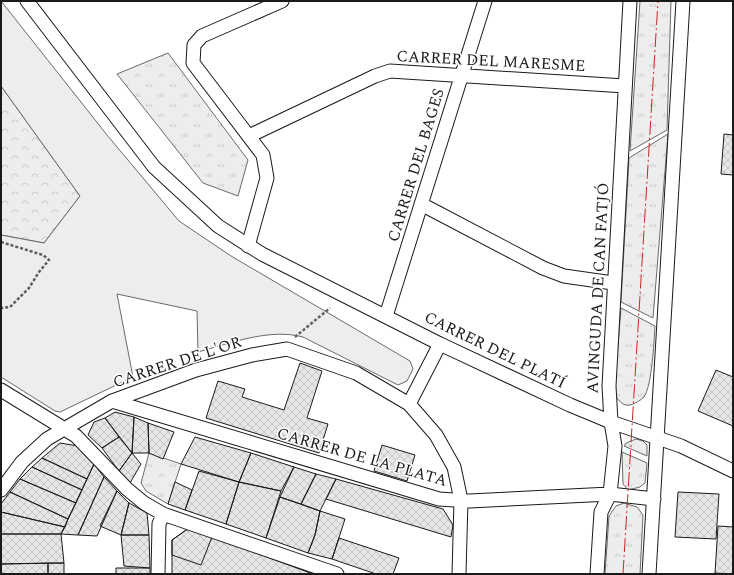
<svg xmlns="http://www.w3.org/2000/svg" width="734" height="575" viewBox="0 0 734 575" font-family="Spectral,serif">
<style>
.grass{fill:url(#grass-tufts);stroke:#6a6a6a}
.forest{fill:url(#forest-crowns);stroke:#6a6a6a}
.green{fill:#ededed;stroke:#6a6a6a}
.building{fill:url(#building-cross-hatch);stroke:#1a1a1a}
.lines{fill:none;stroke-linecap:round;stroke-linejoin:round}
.minor-casing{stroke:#1a1a1a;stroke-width:15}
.path{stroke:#5f5f5f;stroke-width:2.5;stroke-dasharray:3 2;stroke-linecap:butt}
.minor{stroke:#fff;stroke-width:13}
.power{stroke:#c62828;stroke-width:1;stroke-dasharray:14 3 2 3;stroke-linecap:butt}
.labels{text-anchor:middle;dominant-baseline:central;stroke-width:3;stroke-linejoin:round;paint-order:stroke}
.street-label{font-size:16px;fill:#1a1a1a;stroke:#fff}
</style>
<defs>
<pattern id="grass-tufts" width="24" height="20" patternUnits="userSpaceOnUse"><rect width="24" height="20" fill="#ededed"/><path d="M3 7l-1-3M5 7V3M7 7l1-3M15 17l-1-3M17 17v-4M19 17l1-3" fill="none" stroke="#cbcbcb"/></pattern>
<pattern id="forest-crowns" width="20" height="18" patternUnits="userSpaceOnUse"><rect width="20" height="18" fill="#ededed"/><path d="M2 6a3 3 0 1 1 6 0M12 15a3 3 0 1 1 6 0" fill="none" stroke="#cbcbcb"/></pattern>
<pattern id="building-cross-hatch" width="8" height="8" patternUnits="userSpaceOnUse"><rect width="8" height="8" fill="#e6e6e6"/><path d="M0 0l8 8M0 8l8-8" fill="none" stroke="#c5c5c5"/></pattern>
</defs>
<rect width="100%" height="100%" fill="#fff"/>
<path class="grass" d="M640,1H671L667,130L630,151Z
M168,53L248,160L238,196L203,183L117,74Z
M668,134L653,318L621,302L629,158Z
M621,308L655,326C654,342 652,385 644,397C641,400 635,404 630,405C623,407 617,399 614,393Z
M636,439L643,441L647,445V456L624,446L626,443Z
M622,452L647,463L645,483L640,487L628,490L623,484Z
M149,453L181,464L168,504L146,491L141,483Z
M624,503L637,507L643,515L640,574H605L609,516L616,506Z"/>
<path class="forest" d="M1,86L80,196L44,243L1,235Z"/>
<path class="green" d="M1,1L107,135L179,221L231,256L410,361L413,369L407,381L398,385L303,337C270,328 231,343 198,352L197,311L117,294L133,377L60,412L55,411L1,377V235L44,243L80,196L1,86Z"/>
<path class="building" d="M724,134L733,135V175L721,174Z
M300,363L322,371L307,418L328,424L319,453L206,418L218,381L245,389L242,397L284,410Z
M716,370L733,377V426L698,411Z
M115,412L134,417L132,453L105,418Z
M134,417L148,423L149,453H132Z
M105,418L119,437L102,448L88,435L94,422Z
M148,423L174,432L163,459L149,453Z
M119,437L132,453L119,471L102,448Z
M195,437L251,453L239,482L181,464Z
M60,443L78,446L94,464L87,479L42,458Z
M382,445L415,455L407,481L374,471Z
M132,453L141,464L130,483L119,471Z
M251,453L294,467L281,491L239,482Z
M42,458L87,479L82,490L32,467Z
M94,464L104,477L78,535L61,534Z
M32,467L82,490L76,503L20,479Z
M294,467L316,474L301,504L280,497Z
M199,471L239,482L226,524L185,510Z
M316,474L336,479L320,511L301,504Z
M104,477L117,491L97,536L78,535Z
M20,479L76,503L68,519L10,492Z
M336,479L443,509L453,525L451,537L326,499Z
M175,482L192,490L185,510L168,504Z
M239,482L281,491L266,538L226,524Z
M117,491L129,503L121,535L100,526Z
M10,492L68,519L65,527L1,512V504Z
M678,492L719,494L716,539L675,537Z
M280,497L320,511L315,535L308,553L266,538Z
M129,503L147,513L149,535H121Z
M320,511L345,519L332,559L308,553L315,535Z
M1,512L65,527L61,534H1Z
M718,526L733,527V574L715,573Z
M189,528L313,574H172V540Z
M189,528L212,537L201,565L172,555V540Z
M1,534H61L64,563L1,564Z
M121,535H149L150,568L124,566Z
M339,538L399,558L393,574H376L332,559Z
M48,563H64V574H48Z
M48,563V574H1V564Z
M116,568H150V574H116Z"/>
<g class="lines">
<g class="minor-casing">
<path id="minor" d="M27,1L154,167L218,226L262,254L440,344L570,405L611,422L681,446L733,471
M249,136L375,76L390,71L625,86
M421,204L543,268L564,276L613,283
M248,246L267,178L263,155L193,63L194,45L202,36L282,1
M386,316L485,1
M1,390L76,436L127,489L144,503L163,514L337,574
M112,401L439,499L469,501L610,494L654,499
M409,404L440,344
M1,490L22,462L47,439L112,401L196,370L252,355L287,349L356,373L409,404L436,435L454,467L461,500L459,574
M158,574L159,524L163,514
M597,574L601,512L610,494L615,446L611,422L609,386L630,1
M649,574L683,1"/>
</g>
<path class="path" d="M1,242L43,255L49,260L39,272L29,288L10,307L1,308
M295,337L330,308"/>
<use href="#minor" class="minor"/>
<path class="power" d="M623,574L658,1"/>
</g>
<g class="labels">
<g class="street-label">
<text transform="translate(491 61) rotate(3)">CARRER DEL MARESME</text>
<text transform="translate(416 165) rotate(-73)">CARRER DEL BAGES</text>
<text transform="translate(598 288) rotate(-87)">AVINGUDA DE CAN FATJÓ</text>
<text transform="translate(495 350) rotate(26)">CARRER DEL PLATÍ</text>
<text transform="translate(177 362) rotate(-18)">CARRER DE L'OR</text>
<text transform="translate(362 457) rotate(16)">CARRER DE LA PLATA</text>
</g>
</g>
<rect width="734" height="575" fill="none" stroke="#1a1a1a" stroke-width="4"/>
</svg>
